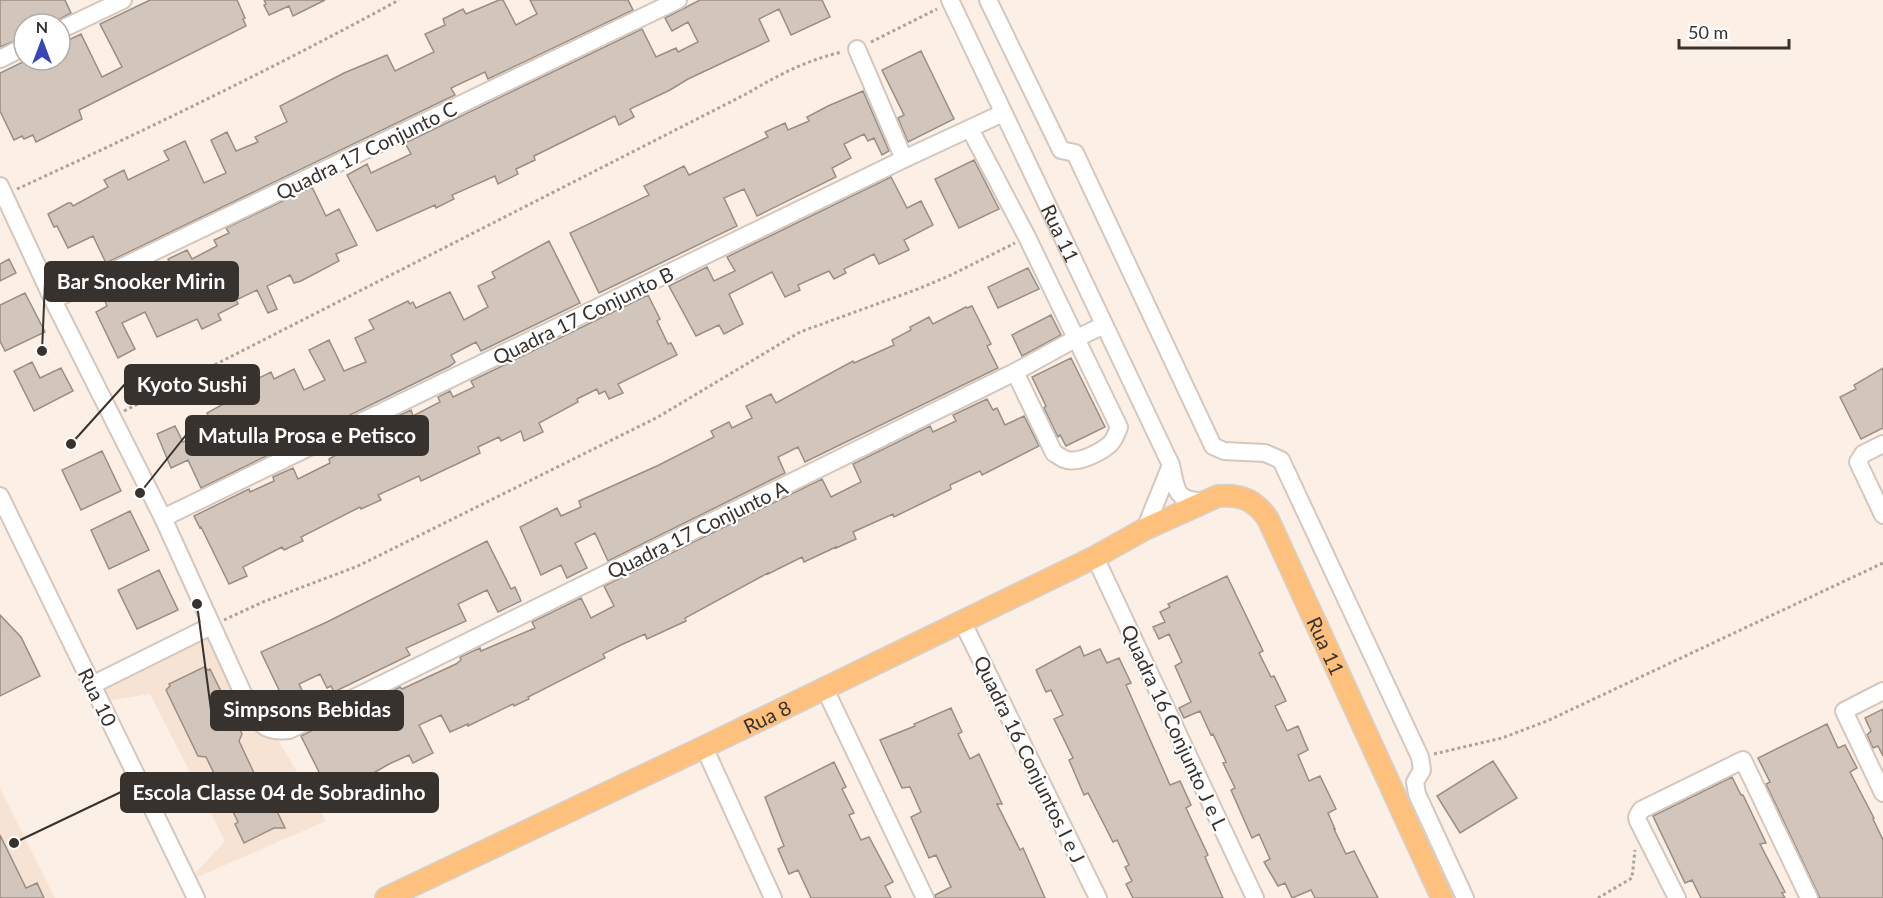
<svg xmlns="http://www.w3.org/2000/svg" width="1883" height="898" viewBox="0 0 1883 898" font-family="Lato,sans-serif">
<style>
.built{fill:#f7e3d4}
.building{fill:#d2c6bc;stroke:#998d84;stroke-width:1.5}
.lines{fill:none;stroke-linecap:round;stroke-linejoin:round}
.minor-casing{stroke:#d4c7bd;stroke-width:20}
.major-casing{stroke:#d3d2d1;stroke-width:24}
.path{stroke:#aca29a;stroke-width:3;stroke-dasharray:3 3;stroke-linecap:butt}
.minor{stroke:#fff;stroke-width:16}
.major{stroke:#fec17d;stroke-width:21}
.labels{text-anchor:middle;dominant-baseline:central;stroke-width:4.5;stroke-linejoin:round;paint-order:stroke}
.street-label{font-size:20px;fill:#37322e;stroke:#fff}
.leader{fill:none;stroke:#37322e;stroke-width:2}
.callout-dot{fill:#37322e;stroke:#fff;stroke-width:2}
.callout{fill:#37322e;stroke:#37322e;stroke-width:2}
.callout-label{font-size:21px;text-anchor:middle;font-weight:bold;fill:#fff}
</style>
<rect width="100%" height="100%" fill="#fcefe5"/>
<path class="built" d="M211,626L326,821L188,881L225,841L150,694L100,702L92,685Z
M0,788L55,898H0Z"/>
<path class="building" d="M0,0H65L71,13L51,24H24V37L0,47Z
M150,0H237L245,18L243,19L246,26L79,110L82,119L36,142L33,135L24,139L22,136L14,140L0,111V73L27,60H60V49L64,47L62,43L81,34L102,77L122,67L100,24Z
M264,0H325L293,16L289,6L269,15L264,5L266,4Z
M499,0H503L516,25L537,14L530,0H628L633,10L488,79L485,72L451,88L455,95L106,263L93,236L68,248L57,226L54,227L48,214L68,203H71L73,206L108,187L104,180L124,170L128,180L169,160L164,151L185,141L204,183L226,173L211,140L227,132L236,151L258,142L255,137L287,122L280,106L344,73L387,55L395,71L434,52L425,34L445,25L443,19L463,9L466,14Z
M700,0H822L830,17L791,35L779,9L759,19L769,41L688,79L670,90L630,109L634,117L619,125L615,116L534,156L535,160L516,169L518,174L498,184L495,176L452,195L454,199L436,208L435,205L377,231L347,175L367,164L371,173L411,154L405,143L642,29L656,57L676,48L678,52L698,42L688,22L672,31L665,18Z
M921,51L954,119L908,142L898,118L904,115L882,70Z
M863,91L889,151L882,155L874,138L868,141L864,134L844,144L851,158L832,168L836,177L757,216L744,189L724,198L737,226L599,293L570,233L649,195L644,186L684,166L689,175L768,137L765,132L785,123L788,130L809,121L807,117L828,106Z
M974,160L999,209L959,228L935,179Z
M891,177L907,208L921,201L933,225L904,240L909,250L879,264L874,254L844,269L846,273L834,279L829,271L798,285L800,290L785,297L772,272L729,294L743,324L724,334L719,325L696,336L669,286L707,267L714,281L735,271L727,257Z
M312,187L326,216L339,209L357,245L336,254L339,261L301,281L294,283L290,275L267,286L277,309L268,313L257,290L236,300L238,304L218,314L221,320L202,329L197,319L157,337L145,312L122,323L135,349L118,358L96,312L107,306L103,296L140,278L144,287L174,273L168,259L187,250L192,259L217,246L214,240L229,233L226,228Z
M549,241L580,303L481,351L476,342L451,355L455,362L450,366L201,488L188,460L171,468L157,434L175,426L183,442L214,428L207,413L254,387L251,382L271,372L274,379L294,369L304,390L325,380L309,350L329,340L344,371L366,362L355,338L374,329L369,320L408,301L410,304L413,302L416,308L450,292L464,320L488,307L478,286L495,278L492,272Z
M9,259L16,273L0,281V264Z
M1028,268L1039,289L998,308L988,287Z
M25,293L45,332L5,351L0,341V305Z
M648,295L660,319L657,321L668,344L671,343L677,355L618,384L623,393L609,399L605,391L599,394L597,389L577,399L578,402L539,423L543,432L524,441L521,431L501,441L499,437L478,447L480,453L421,481L419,476L378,495L381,500L361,509L360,507L301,537L303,541L284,550L282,547L243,567L247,576L229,584L201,527L200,528L194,516L249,489L250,492L274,481L273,477L293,468L298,479L330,463L329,459L336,455L332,449L372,429L373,432L400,419L398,416L411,410L413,416L440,402L438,397L450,391L453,397L474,387L471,381Z
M972,306L991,344L987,346L998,368L805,462L798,447L778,457L785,473L608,561L595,533L575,543L587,568L567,578L561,565L541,575L520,527L557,508L561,516L581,507L579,501L659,465L714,437L711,431L729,422L732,428L752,418L746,406L771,394L776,403L853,361L854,363L894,345L892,340L911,330L910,327L929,317L933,324L966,307L967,308Z
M1051,315L1061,335L1022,356L1012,335Z
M1071,358L1105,427L1066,446L1060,435L1058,437L1044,408L1046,406L1032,377Z
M32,362L40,378L61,368L73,391L34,411L14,371Z
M1883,368V428L1861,439L1840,397L1856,389L1854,385Z
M987,399L993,410L997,408L1005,425L1024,416L1039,446L982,475L980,471L950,485L951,489L894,517L893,514L853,532L856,539L836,548V547L804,562L802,557L768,574V573L685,618L686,621L647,639L645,634L623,644L603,654L605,658L528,697L529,699L514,706L513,704L468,726V724L450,732L441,715L419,725L433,753L413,763L409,755L389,764L351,786L354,793L334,802L301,736L400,687L402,689L456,664L461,660L460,657L480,648L481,651L535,628L532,622L581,598L591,618L614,606L604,586L822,479L831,497L861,482L853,464L930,426L933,432L956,421L953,415Z
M102,451L121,491L81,510L62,470Z
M130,511L149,550L109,569L91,530Z
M487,541L511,589L515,587L521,601L498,612L487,590L458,604L466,621L406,648L410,655L334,692L331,686L327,688L320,674L299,684L309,704L290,713L261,652L327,622Z
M159,570L178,610L137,629L118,590Z
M1227,576L1263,651L1259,653L1271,677L1274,676L1286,701L1275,706L1287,731L1298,726L1308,750L1298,755L1309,781L1320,776L1336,809L1328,813L1335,829H1334L1346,854L1354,851L1378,898H1315L1311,890L1292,898L1285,883L1278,886L1264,862L1270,859L1259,834L1252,838L1231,790L1235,788L1223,763L1226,762L1213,734L1211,735L1200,711L1184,718L1179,708L1191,702L1175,666L1182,662L1169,634L1159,639L1153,627L1165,622L1160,612L1170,607L1168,604Z
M0,615L21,637L40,676L0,696Z
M1080,646L1084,656L1100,649L1107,663L1119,658L1131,683L1126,685L1170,785L1180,781L1191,805L1186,808L1208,855L1205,857L1223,898H1133L1126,884L1132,881L1125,867L1129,865L1117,840L1113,842L1088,793L1084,795L1069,760L1073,758L1054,719L1063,715L1051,690L1046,692L1036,670Z
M204,667L208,670L210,669L242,734L239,741L270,807L274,805L285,828H274L244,843L235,824L238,822L206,757L198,756L166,690L170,686L169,684Z
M951,708L962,732L958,734L970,759L979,754L1002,804H997L1020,850L1023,848L1045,898H935V895L951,887L936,855L929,858L911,817L921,812L910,787L902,788L880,740L915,726L914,724Z
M1883,709V756L1878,746L1873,748L1867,735L1871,731L1865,718Z
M1827,724L1838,748L1845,745L1857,768L1850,772L1874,818L1873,819L1883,840V898H1820L1766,784L1770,782L1758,758Z
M1493,761L1517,798L1460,833L1437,796Z
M834,762L846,787L842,789L854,813L849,815L861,840L869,837L893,882L885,886L891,898H811L798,870L789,874L778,849L784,846L765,797Z
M1732,777L1741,795H1743L1766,843L1760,844L1785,892L1782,893L1785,898H1701L1692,880L1685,883L1653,816Z
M0,835L26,888L37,883L44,898H0Z"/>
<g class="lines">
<g class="minor-casing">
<g id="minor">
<path id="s1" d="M950,0L1171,465C1177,493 1175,500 1206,502"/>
<path d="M988,0L1061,150L1075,153L1213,446L1224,451L1265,453L1281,460L1420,757L1422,770L1415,782L1417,794L1465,898"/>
<path d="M60,30L123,0"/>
<path d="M857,49L904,159"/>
<path d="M0,59L24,47"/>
<path d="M970,129L1027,237L1119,427C1117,433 1115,439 1110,444C1101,452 1080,463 1067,460C1062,459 1058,455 1054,453L1015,372"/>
<path d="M0,186L53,300L163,518L251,711C262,728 269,732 289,730L1015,372L1075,339L1104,325"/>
<path d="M53,300L678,0"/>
<path d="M1883,444L1863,454L1858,462L1883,515"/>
<path d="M0,496L196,898"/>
<path d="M163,518L904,159L1003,113"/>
<path d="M1145,529L1171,465"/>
<path d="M1095,557L1255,898"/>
<path d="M962,621L1098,898"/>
<path d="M92,685L211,626"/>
<path d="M824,687L925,898"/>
<path d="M1883,691L1844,711L1883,793"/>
<path d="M704,747L773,898"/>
<path d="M1677,898L1638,821L1637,817L1641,810L1743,760L1809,898"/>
</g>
</g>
<g class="major-casing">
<g id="major">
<path id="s2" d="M386,898L704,747L1095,557L1145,529L1218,496C1241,494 1255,500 1268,519L1442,898"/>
</g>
</g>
<path class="path" d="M871,42L937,9
M17,189C146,130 274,68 399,0
M124,411L748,93C778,75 807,60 842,52
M224,620L263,602L358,566L658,417L800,332L918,289L951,275L1015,243
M1434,754L1502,738L1547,721L1883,563
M1598,898L1632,878L1635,850"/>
<use href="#minor" class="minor"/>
<use href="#major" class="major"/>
</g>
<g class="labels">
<g class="street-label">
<text transform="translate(366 150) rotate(-26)">Quadra 17 Conjunto C</text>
<text stroke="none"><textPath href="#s1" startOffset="258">Rua 11</textPath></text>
<text transform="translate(583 315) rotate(-26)">Quadra 17 Conjunto B</text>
<text transform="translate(697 529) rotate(-26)">Quadra 17 Conjunto A</text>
<text stroke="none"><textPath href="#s2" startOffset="1122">Rua 11</textPath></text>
<text transform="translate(98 697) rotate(64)">Rua 10</text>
<text stroke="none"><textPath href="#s2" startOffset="422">Rua 8</textPath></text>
<text transform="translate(1175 727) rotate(65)">Quadra 16 Conjunto J e L</text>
<text transform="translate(1030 759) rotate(64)">Quadra 16 Conjuntos I e J</text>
</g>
</g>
<path class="leader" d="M42 351L45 282M71 444L125 384M140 493L186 435M197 604L211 710M14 843L121 792"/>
<g class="callout-dot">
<circle cx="42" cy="351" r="6"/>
<circle cx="71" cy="444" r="6"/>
<circle cx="140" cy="493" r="6"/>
<circle cx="197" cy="604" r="6"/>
<circle cx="14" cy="843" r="6"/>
</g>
<g class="callout">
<rect x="45" y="262" width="193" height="39" rx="6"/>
<rect x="125" y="365" width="134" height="39" rx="6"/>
<rect x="186" y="416" width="242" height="39" rx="6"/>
<rect x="211" y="691" width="192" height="39" rx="6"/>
<rect x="121" y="773" width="317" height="39" rx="6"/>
</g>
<g class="callout-label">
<text x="141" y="289">Bar Snooker Mirin</text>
<text x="192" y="392">Kyoto Sushi</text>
<text x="307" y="443">Matulla Prosa e Petisco</text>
<text x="307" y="717">Simpsons Bebidas</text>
<text x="279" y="800">Escola Classe 04 de Sobradinho</text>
</g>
<g transform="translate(42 42)"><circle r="28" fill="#ffffff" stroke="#afadab" stroke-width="1.5"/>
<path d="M0-4.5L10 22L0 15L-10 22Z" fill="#3745b7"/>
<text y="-9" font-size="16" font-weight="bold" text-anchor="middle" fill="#37322e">N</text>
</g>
<path d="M1679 39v9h110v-9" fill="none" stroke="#37322e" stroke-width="3"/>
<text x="1688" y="39" font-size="18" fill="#37322e" stroke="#ffffff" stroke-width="4.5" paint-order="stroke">50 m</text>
</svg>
